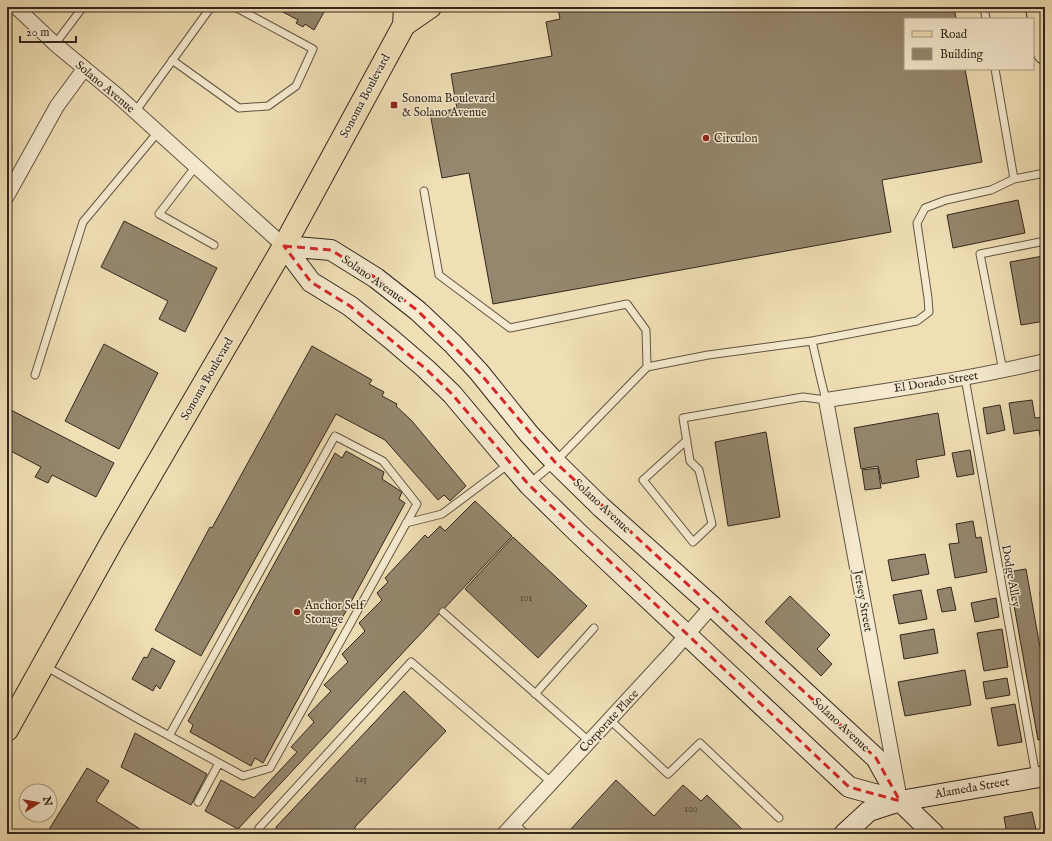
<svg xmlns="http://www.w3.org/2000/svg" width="1052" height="841" viewBox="0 0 1052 841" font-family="'IM FELL English',serif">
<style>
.building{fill:#95876d;stroke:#32271f}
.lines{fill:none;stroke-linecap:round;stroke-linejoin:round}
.lane-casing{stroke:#625544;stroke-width:9}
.street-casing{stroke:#625544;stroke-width:16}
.secondary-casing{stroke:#32271f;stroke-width:22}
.primary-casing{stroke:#32271f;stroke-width:24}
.lane{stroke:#f5eacf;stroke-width:7}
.street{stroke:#f5eacf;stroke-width:14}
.secondary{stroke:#f5eacf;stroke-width:20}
.primary{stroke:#f0dfb5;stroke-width:22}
.marked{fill:none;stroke:#d62828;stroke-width:3;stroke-dasharray:8 5;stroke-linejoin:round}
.poi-dot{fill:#8f2418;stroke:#f5eacf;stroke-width:1.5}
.labels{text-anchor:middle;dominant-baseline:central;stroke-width:3;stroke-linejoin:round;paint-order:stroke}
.number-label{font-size:10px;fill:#4b3f32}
.street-label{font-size:12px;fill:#32271f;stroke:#f5eacf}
.poi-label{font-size:12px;fill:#32271f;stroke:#f5eacf;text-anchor:start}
</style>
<rect width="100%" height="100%" fill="#f0dfb5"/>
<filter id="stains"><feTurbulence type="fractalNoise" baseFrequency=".005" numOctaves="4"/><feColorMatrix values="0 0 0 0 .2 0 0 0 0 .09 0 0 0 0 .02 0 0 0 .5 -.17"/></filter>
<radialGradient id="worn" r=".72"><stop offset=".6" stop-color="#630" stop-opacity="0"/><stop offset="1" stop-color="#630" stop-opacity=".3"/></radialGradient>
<path class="building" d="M283,7H315L324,12L314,30L305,24L303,27L296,23L298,20L281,11Z
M563,7H954L956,19H905V69H965L982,162L882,180L891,232L493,304L469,173L442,178L430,113L457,109L451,74L552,56L546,22L560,19L558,8Z
M1018,200L1025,233L953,248L947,215Z
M124,221L217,268L185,332L159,319L168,301L101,267Z
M1043,256L1045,264V321L1021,325L1010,262Z
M104,344L158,373L119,449L65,421Z
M312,346L372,380L369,384L384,392L382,396L397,404L396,406L412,421L466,486L450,501L444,495L438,500L385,440L336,414L201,656L155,630L210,527L212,528Z
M1032,400L1035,418L1045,417V435L1040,436L1039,430L1014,434L1009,403Z
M1000,405L1005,430L987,434L983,408Z
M7,408L114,463L96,497L52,475L48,483L35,477L41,467L7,449Z
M938,413L945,455L916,460L919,477L882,484L878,466L861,469L854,428Z
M766,432L780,517L728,526L715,442Z
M970,450L974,474L957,477L952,453Z
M346,451L384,472L382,479L402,492L399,499L405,503L263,763L255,758L251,766L190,732L193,725L188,721L335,453L342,458Z
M878,468L881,488L865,490L862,470Z
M475,501L512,536L238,829L205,811L221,780L254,798L297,752L291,747L314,722L308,715L331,691L324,685L348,662L342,654L365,631L359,623L382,600L377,593L388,582L385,578L425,535L428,538L440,526L445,531Z
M973,521L976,538L981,537L987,572L955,578L949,544L959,543L956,524Z
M513,537L587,606L538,658L465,589Z
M925,554L929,574L892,581L888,560Z
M1026,569L1045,675V738L1038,740L1008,572Z
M951,587L956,610L942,612L937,590Z
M921,590L927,619L899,624L893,595Z
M790,596L830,635L817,649L832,664L821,676L765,622Z
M996,598L999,617L975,622L971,603Z
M934,629L938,653L904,659L900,635Z
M1002,629L1008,667L984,671L977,633Z
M152,648L175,661L160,689L156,685L153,691L132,679L144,657L147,658Z
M965,670L971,705L905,716L898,682Z
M1007,678L1010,695L986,699L983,682Z
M404,691L446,731L355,827V834H276V827Z
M1015,704L1022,742L998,746L991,708Z
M135,733L207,774L191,805L121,767Z
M87,768L109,781L96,801L140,829L137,834H52L48,831Z
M616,780L654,816L683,785L701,801L707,795L747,834H574L570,830Z
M1032,812L1037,834H1007L1004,817Z"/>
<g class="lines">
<g class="lane-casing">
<path id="lane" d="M984,7L986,19
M55,44L83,7
M172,60L239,108L268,106L296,86L313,49L235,7
M995,69L1014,179
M135,112L211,7
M196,166L159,214L214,245
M424,191L439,275L510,328L627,304L646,330L647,367
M1003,371L980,254L1045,241
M35,375L83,222L158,132
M965,378L1036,776
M687,440L643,480L693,542L712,524L699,470L690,461L683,418L803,397L826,400L821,380L812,341
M530,483L555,462L647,367L708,355L812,341L917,321L929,312L928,298L917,223L925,208L946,200L991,190L1014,179L1045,173
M406,523L442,514L509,464
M1044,593L1045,601
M443,612L589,741
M45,666L140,720L243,776L270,768L417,504L383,461L335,436L169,736
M535,694L594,628
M610,720L668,774L700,743L779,818
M198,802L219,763
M514,823L526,834
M257,834L259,828L411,662L551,782"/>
</g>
<g class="street-casing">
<path id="street" d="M16,7L55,44L118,96L284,246
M7,196L57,106L84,69
M898,789L826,400C900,389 973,378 1045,361
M504,834L670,654L712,606"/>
</g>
<g class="secondary-casing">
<path id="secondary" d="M284,246L331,250L376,278L418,311L453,344L479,372L529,434L555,462L601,507L712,606L876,758L900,801L934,834
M284,246L311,282L350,306L391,339L426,369L452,394L510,463L529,485L577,532L849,787L900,801
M844,834L869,811L900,801L1045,776"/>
</g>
<g class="primary-casing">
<path id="primary" d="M1037,7L1045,53
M404,25L430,7
M7,730L111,543L284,246L404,25L405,7"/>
</g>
<use href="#lane" class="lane"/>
<use href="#street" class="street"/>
<use href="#secondary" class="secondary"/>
<use href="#primary" class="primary"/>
</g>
<path class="marked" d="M284,246L331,250L376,278L418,311L479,372L555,462L876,758L900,801L849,787L529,485L452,394L426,369L350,306L311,282Z"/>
<g class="poi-dot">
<rect x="390" y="101" width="8" height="8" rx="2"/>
<circle cx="706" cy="138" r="4"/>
<circle cx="297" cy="612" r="4"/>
</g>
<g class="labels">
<g class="number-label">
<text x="526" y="598">101</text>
<text x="361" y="779">125</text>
<text x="691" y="809">100</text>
</g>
<g class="street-label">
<text transform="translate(105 87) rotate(40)">Solano Avenue</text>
<text transform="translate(365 96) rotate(-62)">Sonoma Boulevard</text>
<text transform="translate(373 279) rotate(35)">Solano Avenue</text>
<text transform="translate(207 379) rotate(-60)">Sonoma Boulevard</text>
<text transform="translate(936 382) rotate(-9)">El Dorado Street</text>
<text transform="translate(602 506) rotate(43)">Solano Avenue</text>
<text transform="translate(1011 576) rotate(80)">Dodge Alley</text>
<text transform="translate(863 601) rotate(80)">Jersey Street</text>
<text transform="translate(609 721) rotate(-47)">Corporate Place</text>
<text transform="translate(841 725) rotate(43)">Solano Avenue</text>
<text transform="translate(972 788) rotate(-10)">Alameda Street</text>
</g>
<g class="poi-label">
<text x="402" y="98">Sonoma Boulevard<tspan x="402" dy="14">&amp; Solano Avenue</tspan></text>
<text x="714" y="138">Circulon</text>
<text x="305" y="605">Anchor Self<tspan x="305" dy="14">Storage</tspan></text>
</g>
</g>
<rect width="1052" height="841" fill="none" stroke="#f0dfb5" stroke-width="24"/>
<rect x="8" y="8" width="1036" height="825" fill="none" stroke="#32271f" stroke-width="2"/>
<rect x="12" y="12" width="1028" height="817" fill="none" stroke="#32271f"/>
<rect x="904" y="18" width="130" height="52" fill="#f5eacf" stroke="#a79c89"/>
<rect x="912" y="31" width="20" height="6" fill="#f0dfb5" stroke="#a79c89"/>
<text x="940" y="38" font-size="12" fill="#32271f">Road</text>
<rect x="912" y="48" width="20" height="12" fill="#95876d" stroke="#a79c89"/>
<text x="940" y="58" font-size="12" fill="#32271f">Building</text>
<g transform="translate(38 803) rotate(79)"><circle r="19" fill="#f5eacf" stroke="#a79c89"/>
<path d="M0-3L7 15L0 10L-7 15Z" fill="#8f2418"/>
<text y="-6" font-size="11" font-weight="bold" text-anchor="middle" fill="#32271f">N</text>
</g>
<path d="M20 36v6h56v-6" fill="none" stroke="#32271f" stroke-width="2"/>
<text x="26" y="36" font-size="12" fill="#32271f" stroke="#f5eacf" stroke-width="3" paint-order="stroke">20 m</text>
<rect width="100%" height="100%" filter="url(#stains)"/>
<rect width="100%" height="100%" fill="url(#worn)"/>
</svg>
